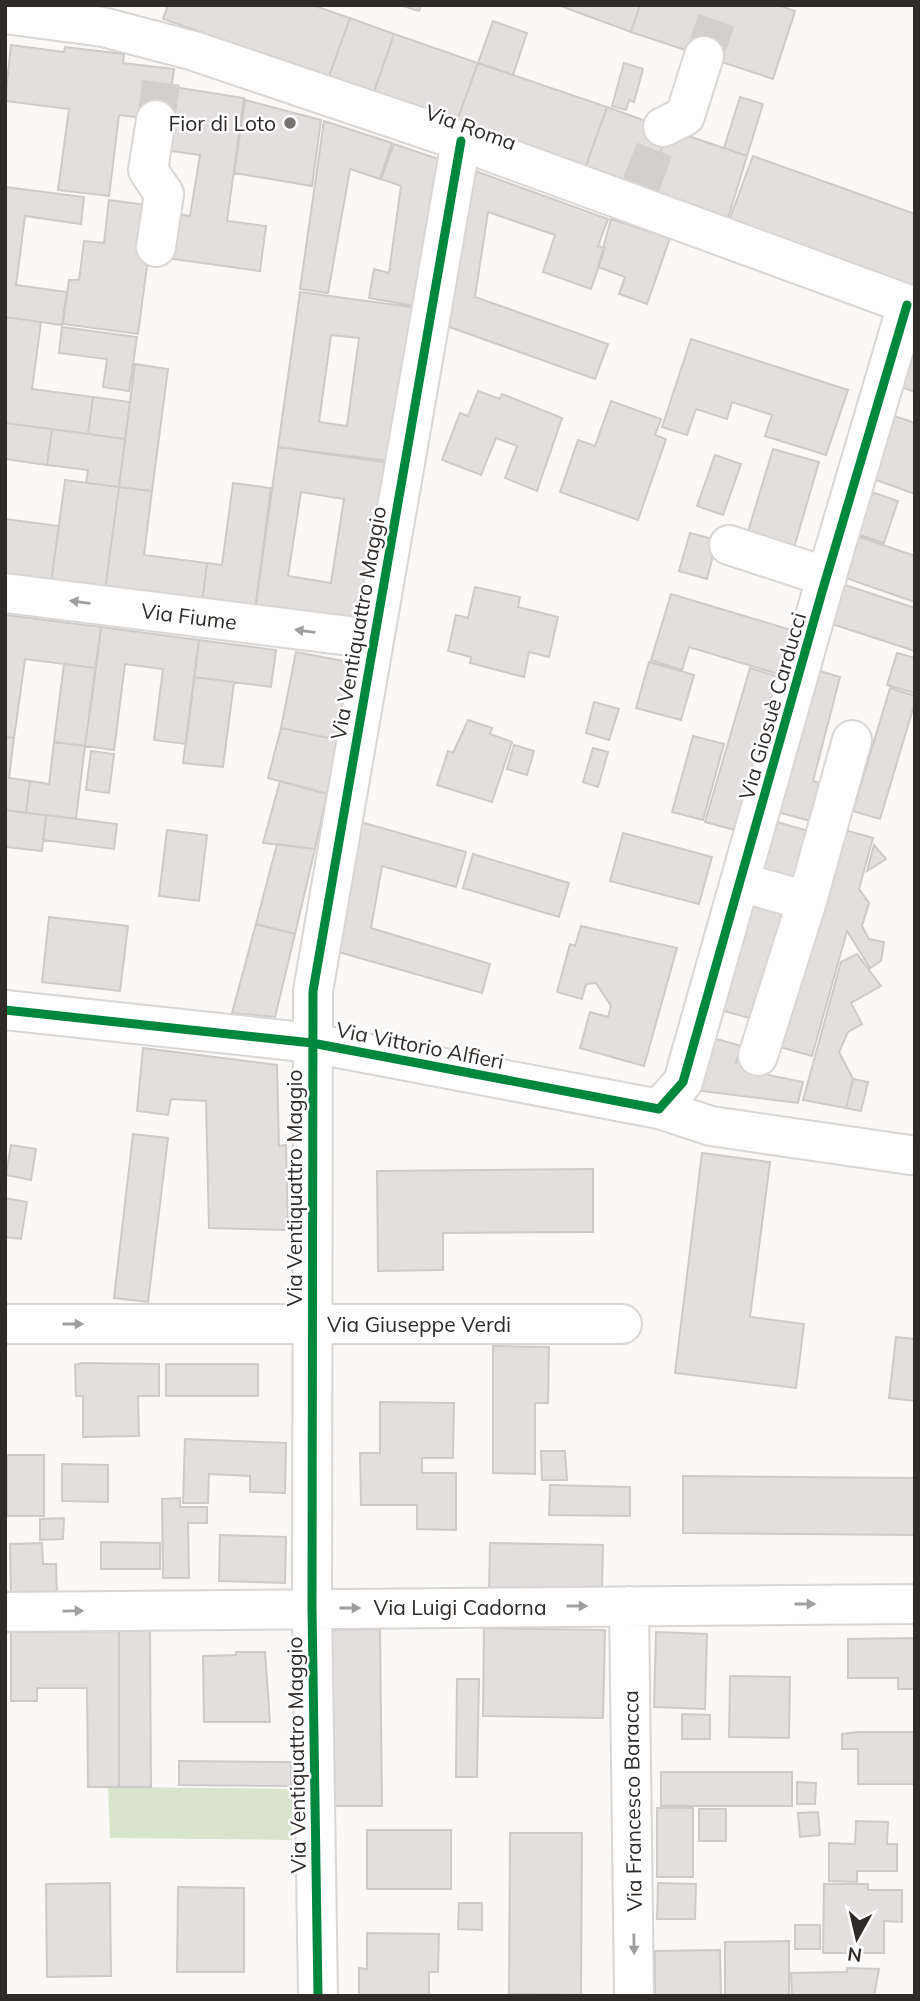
<svg xmlns="http://www.w3.org/2000/svg" width="920" height="2001" viewBox="0 0 920 2001" font-family="Mulish,sans-serif">
<style>
.green{fill:#d8e4cc}
.building{fill:#e2dfde;stroke:#cdcaca;stroke-width:2;fill-rule:evenodd}
.lines{fill:none;stroke-linecap:round;stroke-linejoin:round}
.minor-tunnel{stroke:#d2d0ce;stroke-width:38;stroke-dasharray:38 19;stroke-linecap:butt}
.minor-casing{stroke:#d9d6d3;stroke-width:42}
.minor{stroke:#fefefe;stroke-width:38}
.cycleway-casing{stroke:#fff;stroke-width:13}
.cycleway{stroke:#00873e;stroke-width:9}
.oneway{fill:#a19f9e}
.poi-dot{fill:#767370;stroke:#fff;stroke-width:2.5}
.labels{text-anchor:middle;dominant-baseline:central;stroke-width:5;stroke-linejoin:round;paint-order:stroke}
.poi-label{font-size:21px;fill:#2f2b28;stroke:#fff;text-anchor:end}
.street-label{font-size:21px;fill:#2f2b28;stroke:#fff}
</style>
<rect width="100%" height="100%" fill="#fbf9f7"/>
<path class="green" d="M108,1787L293,1789L292,1840L110,1838Z"/>
<path class="building" d="M168,5H312L350,18L329,76L163,19Z
M400,5H421L419,11Z
M558,5H640L631,32Z
M640,5H778L795,11L773,79L631,32Z
M350,18L394,34L374,92L329,76Z
M493,21L527,33L513,75L478,63Z
M394,34L478,63L457,121L374,92Z
M11,45L64,52L65,47L124,54L123,63L174,69L167,121L119,115L109,196L58,190L69,109L5,101Z
M478,63L607,107L586,166L457,121Z
M624,63L643,69L634,102L629,100L626,110L612,106Z
M174,87L244,98L227,221L266,226L260,271L173,259L179,214L190,216L200,155L164,150Z
M740,97L763,104L747,156L724,148Z
M245,100L321,120L312,186L234,173Z
M607,107L668,129L648,188L586,166Z
M324,121L392,143L380,179L350,169L328,293L300,289Z
M668,129L747,156L728,218L648,188Z
M394,144L441,160L415,306L369,298L374,269L389,273L401,186L381,179Z
M753,156L915,214V288L729,221Z
M467,168L608,219L598,246L605,248L591,289L543,272L555,235L488,212L475,297L608,344L595,379L441,324Z
M5,187L84,197L81,224L25,216L16,285L67,292L62,325L5,317Z
M109,200L155,206L138,334L63,324L69,280H79L84,241L104,243Z
M611,219L670,238L647,304L619,294L625,277L598,267Z
M300,292L412,307L389,461L278,447ZM331,335L359,338L347,426L319,422Z
M5,317L41,322L32,389L93,397L88,434L5,423Z
M62,327L137,337L129,391L103,387L107,359L59,353Z
M915,336V392L898,386Z
M691,339L848,390L826,455L765,436L772,415L732,402L727,419L696,409L687,435L662,427Z
M135,364L168,369L152,491L119,487Z
M478,391L500,399L502,394L562,418L537,491L505,478L517,446L496,438L481,475L442,460L460,413L468,416Z
M93,397L130,402L125,439L88,434Z
M611,401L661,419L655,435L666,439L638,520L560,492L578,440L595,446Z
M891,415L915,423V494L868,477Z
M5,423L52,429L47,465L5,459Z
M52,429L125,439L119,487L86,483L88,470L47,465Z
M278,447L389,463L360,621L255,610ZM301,492L344,499L331,583L288,576Z
M773,449L819,462L793,551L746,538Z
M715,455L741,464L723,515L697,506Z
M65,480L119,487L105,590L51,583Z
M233,483L271,488L255,610L202,603L207,563L222,565Z
M119,487L152,491L144,555L207,563L202,603L105,590Z
M866,490L898,501L884,543L851,532Z
M5,519L59,526L51,583L5,577Z
M690,533L717,540L707,579L679,571Z
M854,535L915,556V602L840,576Z
M839,583L915,608V651L826,622Z
M475,587L520,597L518,607L558,617L549,657L529,652L524,677L470,663L471,657L448,651L456,615L468,618Z
M671,594L801,633L788,677L689,647L682,670L651,660Z
M5,615L101,627L96,668L25,659L14,738L5,737Z
M101,627L199,640L186,744L154,740L163,669L125,664L114,750L85,746Z
M199,640L276,650L271,687L194,677Z
M296,652L354,663L338,740L281,728Z
M897,653L915,658V693L887,685Z
M649,662L694,675L681,720L636,708Z
M64,664L96,668L85,746L54,742Z
M750,668L788,680L742,832L705,822Z
M809,668L840,677L813,781L823,784L813,822L771,810Z
M194,677L234,682L223,767L183,763Z
M890,688L915,696V702L880,819L853,811Z
M594,702L619,709L609,740L586,733Z
M468,720L492,728L490,734L512,742L492,802L437,785L448,751L453,753Z
M281,728L338,740L327,794L268,778Z
M693,736L724,744L703,820L672,812Z
M5,737L14,738L9,778L30,781L26,813L5,810Z
M54,742L85,746L76,819L26,813L30,781L49,784Z
M514,745L534,751L527,775L507,769Z
M593,748L608,752L598,787L583,782Z
M91,751L114,754L109,793L86,790Z
M280,781L327,794L315,849L263,843Z
M5,810L46,815L42,851L6,847L5,851Z
M46,815L117,824L114,849L43,840Z
M767,819L808,831L793,883L763,874Z
M357,821L466,852L456,887L382,866L371,928L490,964L482,993L335,951Z
M841,829L873,838L859,889L869,903L862,926L869,939L884,942L881,961L870,968L847,931L812,1056L780,1047Z
M167,830L207,835L199,901L159,896Z
M623,833L712,857L699,904L610,881Z
M277,844L315,849L295,934L256,924Z
M874,845L886,859L867,871Z
M473,854L569,883L559,917L463,888Z
M748,902L784,907L753,1019L717,1009Z
M49,917L128,926L120,991L42,982Z
M256,924L295,934L275,1017L232,1013Z
M581,926L677,948L644,1066L580,1048L590,1012L608,1017L611,1006L596,983L586,984L582,999L557,992L570,944L575,946Z
M857,954L881,986L851,1003L862,1024L848,1032L839,1052L853,1079L846,1108L803,1100L841,962Z
M706,1036L741,1046L736,1062L768,1068V1075L803,1082L798,1103L693,1090Z
M143,1048L277,1065L279,1146L286,1145L288,1230L209,1228L206,1101L171,1099L168,1115L137,1111Z
M853,1079L868,1082L861,1111L846,1108Z
M133,1134L168,1138L148,1302L114,1298Z
M11,1145L36,1149L31,1180L6,1175Z
M702,1153L770,1162L750,1317L804,1324L796,1388L675,1373Z
M593,1169V1232L443,1233V1270L378,1271L377,1171Z
M5,1198L27,1202L21,1239L5,1237Z
M896,1337L915,1339V1401L889,1398Z
M493,1346L549,1347L548,1403H535V1474L493,1473Z
M82,1363L159,1364V1396H138L139,1436L83,1437V1396H76L75,1365Z
M166,1364H258V1396H166Z
M380,1402L454,1403L453,1458H422V1473H456V1530L417,1529V1505H361L360,1453H380Z
M185,1439L286,1443L285,1493L250,1492V1476L209,1474L208,1503H183Z
M541,1451H565L567,1480H542Z
M7,1455H44V1516H7Z
M62,1464L108,1465V1502L62,1501Z
M683,1476L915,1478V1535L683,1533Z
M550,1485L630,1487V1516L549,1515Z
M180,1498V1507H207V1523H188L189,1578H163L162,1499Z
M64,1518L63,1539L40,1540V1519Z
M220,1535L286,1537L285,1583L219,1581Z
M101,1542L160,1543V1569H101Z
M42,1543L43,1564H56L57,1594L11,1595L10,1544Z
M490,1543L603,1545L602,1589L489,1587Z
M484,1628L605,1630L603,1718L483,1716Z
M380,1629L382,1806H335L332,1630Z
M119,1631H150L151,1787H119Z
M119,1631V1787H88L87,1688H37V1701H11V1632Z
M656,1632L707,1634L705,1709L654,1707Z
M915,1638V1689H898V1678H848V1639Z
M236,1652H265L270,1722H204L203,1656L236,1655Z
M730,1676L790,1677L789,1738L729,1737Z
M457,1679H479L477,1777H456Z
M682,1714L710,1715V1739H682Z
M859,1732H915V1784H858V1749H842V1734Z
M179,1761L291,1762V1786L179,1785Z
M661,1772H792V1806H661Z
M797,1782L816,1783L815,1804H797Z
M657,1808H693V1877H657Z
M699,1809H726V1841H699Z
M818,1812L820,1835L800,1837L798,1813Z
M856,1821L888,1822L887,1844H897V1871H857V1882L829,1881V1843L855,1844Z
M367,1830H451V1889H367Z
M510,1833H582L581,1995L509,1994Z
M110,1883L111,1976L47,1977L46,1884Z
M658,1883L696,1884L695,1919H657Z
M824,1884H868V1890H902V1922L884,1921V1953H823Z
M178,1887L244,1888V1972H177Z
M459,1903H482V1930L458,1929Z
M795,1925H820V1949H795Z
M367,1933L439,1934L438,1972H429V1996H359V1968L367,1969Z
M789,1941V1996H725V1942Z
M720,1950L721,1996H655V1951Z
M847,1968L879,1969L874,1996H792L791,1973L847,1972Z"/>
<g class="lines">
<path class="minor-tunnel" d="M704,56L722,5
M156,120L163,68
M641,185L663,127"/>
<g class="minor-casing">
<path id="minor" d="M5,14L103,27L194,51L461,141L915,307
M156,120L148,170L164,194L156,247
M663,127L685,116L704,56
M729,545L827,577
M5,593L373,639
M740,882L807,901
M5,1010L312,1043L659,1109L711,1126L910,1155
M758,1056L807,901L852,740
M659,1109L683,1082L822,592L907,305
M5,1324H622
M629,1606L634,1996
M5,1612L915,1604
M318,1996L312,1608L313,991L461,141"/>
</g>
<use href="#minor" class="minor"/>
<g class="cycleway-casing">
<path id="cycleway" d="M5,1010L312,1043L659,1109L683,1082L822,592L907,305
M318,1996L312,1608L313,991L461,141"/>
</g>
<use href="#cycleway" class="cycleway"/>
</g>
<defs><path id="oneway-solid" d="M-6-.8H1V-3.2L6.5 0L1 3.2V.8H-6Z" transform="scale(1.75)"/></defs>
<g class="oneway">
<use href="#oneway-solid" transform="translate(80 602) rotate(-173)"/>
<use href="#oneway-solid" transform="translate(305 631) rotate(-173)"/>
<use href="#oneway-solid" transform="translate(73 1324)"/>
<use href="#oneway-solid" transform="translate(805 1604)"/>
<use href="#oneway-solid" transform="translate(577 1606)"/>
<use href="#oneway-solid" transform="translate(350 1608)"/>
<use href="#oneway-solid" transform="translate(73 1611) rotate(-1)"/>
<use href="#oneway-solid" transform="translate(634 1944) rotate(89)"/>
</g>
<circle class="poi-dot" cx="290" cy="123" r="7"/>
<g class="labels">
<g class="poi-label">
<text x="276" y="123">Fior di Loto</text>
</g>
<g class="street-label">
<text transform="translate(471 127) rotate(20)">Via Roma</text>
<text transform="translate(189 616) rotate(7)">Via Fiume</text>
<text transform="translate(358 623) rotate(-80)">Via Ventiquattro Maggio</text>
<text transform="translate(772 706) rotate(-74)">Via Giosuè Carducci</text>
<text transform="translate(420 1045) rotate(11)">Via Vittorio Alfieri</text>
<text transform="translate(294 1188) rotate(-90)">Via Ventiquattro Maggio</text>
<text x="419" y="1324">Via Giuseppe Verdi</text>
<text x="460" y="1607">Via Luigi Cadorna</text>
<text transform="translate(296 1755) rotate(-91)">Via Ventiquattro Maggio</text>
<text transform="translate(632 1801) rotate(-91)">Via Francesco Baracca</text>
</g>
</g>
<rect width="920" height="2001" fill="none" stroke="#2f2b28" stroke-width="14"/>
<g transform="translate(857 1938) rotate(188)" stroke="#ffffff" stroke-width="5" paint-order="stroke">
<path d="M0-5L12 26L0 18L-12 26Z" fill="#2f2b28"/>
<text y="-10" font-size="19" font-weight="bold" text-anchor="middle" fill="#2f2b28">N</text>
</g>
</svg>
